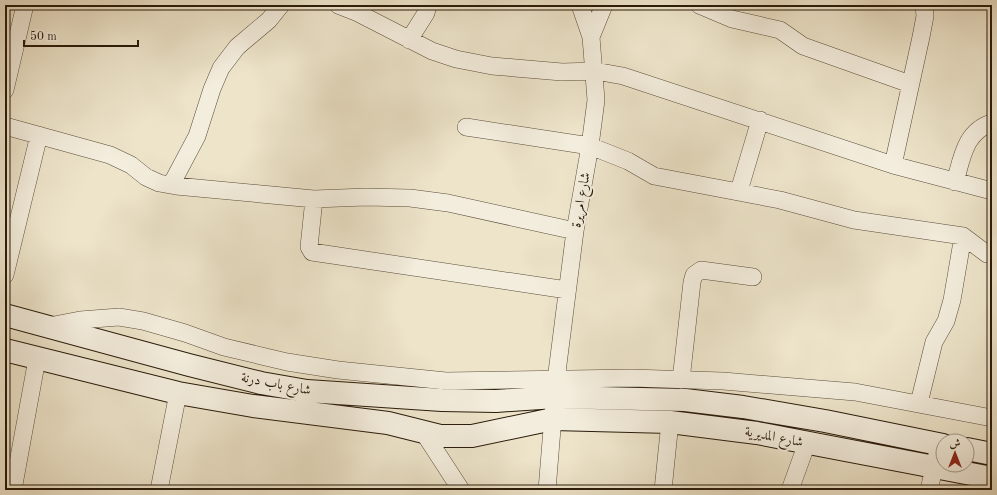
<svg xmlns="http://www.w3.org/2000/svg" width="997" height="495" viewBox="0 0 997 495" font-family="'Old Standard TT',Amiri,serif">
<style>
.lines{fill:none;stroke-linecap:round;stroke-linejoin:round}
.minor-casing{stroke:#5b4d3a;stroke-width:18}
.secondary-casing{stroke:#2a1b0a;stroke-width:24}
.minor{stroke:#f3eddd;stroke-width:17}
.secondary{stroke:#f3eddd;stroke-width:22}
.labels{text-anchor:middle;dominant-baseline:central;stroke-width:4;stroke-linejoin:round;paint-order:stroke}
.street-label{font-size:14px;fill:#2a1b0a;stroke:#f3eddd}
</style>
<rect width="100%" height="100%" fill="#ede4ca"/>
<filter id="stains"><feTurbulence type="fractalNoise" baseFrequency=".005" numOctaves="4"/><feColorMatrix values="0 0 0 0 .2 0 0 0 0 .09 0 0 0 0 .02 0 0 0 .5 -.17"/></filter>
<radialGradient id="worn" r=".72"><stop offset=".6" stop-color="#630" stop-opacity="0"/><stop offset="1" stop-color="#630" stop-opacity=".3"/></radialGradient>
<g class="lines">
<g class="minor-casing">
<path id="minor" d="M338,5L356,12L432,51L456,59L492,66L562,72L595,71L623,76L893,165L992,191
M699,5L732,19L780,30L803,46L910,84
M591,37L604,5
M409,40L426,13L428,5
M5,90L25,5
M5,126L110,155L131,165L146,177L159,183L176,186L314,199L366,197L410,198L448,203L575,231
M466,127L590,146L628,161L654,176L780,200L854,220L963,236L987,254L992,255
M893,165L921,37L925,16L924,5
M955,182C962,158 965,131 992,123
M171,185L197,136L212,89L221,68L237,47L269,20L281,5
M739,191L760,120
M314,199L309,247L312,252L567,290
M5,275L39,135
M49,326L80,320L119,317L143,321L185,333L224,347L287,362L338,370L446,381L632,378L723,381L855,392L992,418
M681,380L692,282L694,275L701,270L753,277
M919,403L934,342L946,321L952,300L963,236
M424,433L461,490
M13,490L37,359
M159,490L178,393
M547,490L556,380L575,231L590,146L596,100L591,37L580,5
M663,490L670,422
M790,490L807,443
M929,490L937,455"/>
</g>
<g class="secondary-casing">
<path id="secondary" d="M5,315L189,365L261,383L307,391L442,400L496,401L555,397L685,400L743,407L825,421L943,445
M5,350L178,393L253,406L388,423L440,436H472L553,419L670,422L757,433L992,478
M967,449L992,454"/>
</g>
<use href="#minor" class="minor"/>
<use href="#secondary" class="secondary"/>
</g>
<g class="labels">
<g class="street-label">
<text transform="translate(581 200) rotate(-80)">شارع امريرة</text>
<text transform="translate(276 384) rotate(11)">شارع باب درنة</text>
<text transform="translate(774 437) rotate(11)">شارع المديرية</text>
</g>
</g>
<rect width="997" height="495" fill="none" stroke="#ede4ca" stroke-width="20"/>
<rect x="6" y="6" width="985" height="483" fill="none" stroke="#2a1b0a" stroke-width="2"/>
<rect x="10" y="10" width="977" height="475" fill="none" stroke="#2a1b0a"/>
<g transform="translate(955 453)"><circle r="19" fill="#f3eddd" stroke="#a39989"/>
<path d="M0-3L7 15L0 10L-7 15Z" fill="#8f2418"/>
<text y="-6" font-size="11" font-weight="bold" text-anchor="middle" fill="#2a1b0a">ش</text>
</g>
<path d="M24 40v6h114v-6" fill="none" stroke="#2a1b0a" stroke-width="2"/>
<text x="30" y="40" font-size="12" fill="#2a1b0a" stroke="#f3eddd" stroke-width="3" paint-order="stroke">50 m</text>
<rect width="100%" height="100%" filter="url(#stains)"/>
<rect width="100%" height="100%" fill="url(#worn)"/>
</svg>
